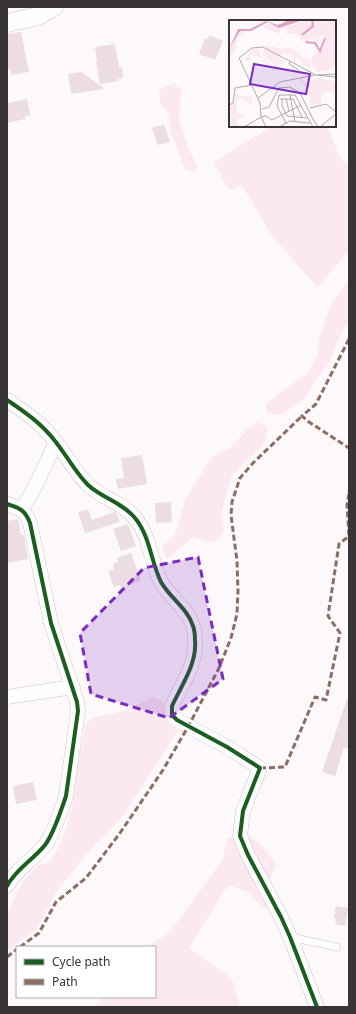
<svg xmlns="http://www.w3.org/2000/svg" width="356" height="1014" viewBox="0 0 356 1014" font-family="'Noto Sans',sans-serif">
<style>
.green{fill:#fbe8f1}
.building{fill:#ecdce4}
.lines{fill:none;stroke-linecap:round;stroke-linejoin:round}
.service-casing{stroke:#cac6c8;stroke-width:8}
.minor-casing{stroke:#cac6c8;stroke-width:15}
.tertiary-casing{stroke:#cac6c8;stroke-width:19}
.service{stroke:#fffefe;stroke-width:7}
.minor{stroke:#fffefe;stroke-width:14}
.tertiary{stroke:#fffefe;stroke-width:18}
.quiet{stroke:#8d6e63;stroke-width:3;stroke-dasharray:6 3;stroke-linecap:butt}
.cycleway-casing{stroke:#fff;stroke-width:6}
.cycleway{stroke:#1b5e20;stroke-width:4}
.marked{fill:#7b2cbf;fill-opacity:0.2;stroke:#7b2cbf;stroke-width:3;stroke-dasharray:8 5;stroke-linejoin:round}
.inset-river{fill:none;stroke:#e1a1c2;stroke-width:2}
.inset-road{fill:none;stroke:#afaaac;stroke-width:1}
.view{fill:#7b2cbf;fill-opacity:0.15;stroke:#7b2cbf;stroke-width:2}
.inset-edge{fill:none;stroke:#393436;stroke-width:2}
</style>
<rect width="100%" height="100%" fill="#fdf9fb"/>
<path class="green" d="M174,83L181,90L179,120L188,148L197,166L195,171L186,170L171,133L168,112L160,103L159,91L163,88Z
M272,126H327L339,155L349,168V251L317,287L272,236L242,185L229,190L214,162Z
M349,282V321L341,334L329,363L314,382L305,399L280,415L267,413L266,405L282,391L308,373L318,354L319,340L332,302L346,284Z
M258,422L268,427L265,442L232,475L221,513L224,532L216,541L208,542L193,537L167,559L162,547L175,535L186,498L208,463L217,453L228,450L248,429Z
M153,697L162,701L167,722L178,731L123,816L92,848L58,889L36,930L7,951V912L9,910L23,881L38,865L51,862L64,836L72,809L77,765L87,722L92,718L121,712Z
M246,835L260,843L276,864L269,883L272,906L264,908L247,892L228,885L189,948L232,979L240,1007H95L104,997H155V947H147L170,932L222,861L227,839Z"/>
<path class="building" d="M21,32L29,72L11,75L10,69H7V34Z
M209,35L223,41L215,60L199,54L205,39H208Z
M115,44L119,68L122,67L123,78L118,79V81L100,84L96,62H97L95,47Z
M81,72L105,89L71,94L68,74Z
M27,99L30,115L25,116V119L7,123V103Z
M164,124L170,142L158,145L152,128Z
M142,455L147,484L118,489L116,479L124,478L121,458Z
M171,502L172,522L156,523L155,503Z
M88,509L92,520L115,512L117,514L120,522L85,533L78,512Z
M18,519L21,535H24L28,559L7,563V521Z
M128,524L136,546L121,551L113,529Z
M131,553L141,581L121,588L120,585L114,587L108,571L114,569L113,564L118,562L117,558Z
M347,699H349V749L344,747L335,776L322,772Z
M33,782L37,800L16,804L13,786Z
M336,906L348,908L345,926L335,924L336,919L334,918Z"/>
<g class="lines">
<g class="service-casing">
<path id="service" d="M290,937L337,947"/>
</g>
<g class="minor-casing">
<path id="minor" d="M7,400C25,412 42,424 55,441C67,456 75,472 88,485C102,498 123,503 135,518C150,536 151,562 161,582C170,598 188,609 193,626C195,631 195,637 195,641C197,664 181,686 172,706V715L177,720L227,747L260,768L243,811L240,836L248,855L281,917L290,937L317,1007
M7,504C20,508 25,510 30,523L51,623L77,702L78,711L66,796C62,808 52,836 45,845C33,860 16,869 7,886
M22,509L35,487L56,442
M7,697L73,687"/>
</g>
<g class="tertiary-casing">
<path id="tertiary" d="M7,23L38,16L54,7"/>
</g>
<use href="#service" class="service"/>
<use href="#minor" class="minor"/>
<use href="#tertiary" class="tertiary"/>
<path class="quiet" d="M349,339L316,404L302,416L309,422L349,448
M260,768L285,767L315,697L326,700L340,633L328,616L339,544L349,536L347,505L349,494
M20,947L39,933L56,902L86,878L120,833L163,770L189,725L219,668L231,638L237,614L238,591L237,561L231,515L232,502L240,478L253,463L302,416
M7,957L17,949"/>
<g class="cycleway-casing">
<path id="cycleway" d="M7,400C25,412 42,424 55,441C67,456 75,472 88,485C102,498 123,503 135,518C150,536 151,562 161,582C170,598 188,609 193,626C195,631 195,637 195,641C197,664 181,686 172,706V715L177,720L227,747L260,768L243,811L240,836L248,855L281,917L290,937L317,1007
M7,504C20,508 25,510 30,523L51,623L77,702L78,711L66,796C62,808 52,836 45,845C33,860 16,869 7,886"/>
</g>
<use href="#cycleway" class="cycleway"/>
</g>
<path class="marked" d="M198,557L223,679L169,718L91,694L80,633L144,568Z"/>
<g transform="translate(229 20)">
<rect width="107" height="107" fill="#fdf9fb"/>
<path d="M81,0H107V42L106,46L96,52L95,50L89,52L82,43L83,37L95,27L97,18L92,15L89,22H86L84,18L80,20V24H76L68,14L62,13L57,16L59,11L55,8L51,9V14L34,7L40,3L49,8ZM10,11H16L15,15H11L8,20L5,34L0,35V30ZM38,25L52,29L61,27L74,38L80,39L82,48L72,44L73,40L68,38L66,41L63,40L65,36L55,33L50,37L56,42L54,45L49,42L48,47L46,46L33,33ZM24,29H29L33,39L36,40L46,51L47,53L29,36L21,35V42L15,40ZM90,57L102,61L107,66V72L93,73L92,84L82,85L78,69L70,59L74,58L73,60L76,63ZM6,71L7,75L23,77V81L22,87L19,79L16,82L15,78L7,80L8,93L15,96L7,101L9,107H3L1,88L6,81Z" fill="#fbe8f1"/>
<path d="M60,0H74L50,8L39,2L22,11H11L0,29L9,9H21L37,1L49,5Z" fill="#e1a1c2"/>
<path class="inset-river" d="M73,15L84,6L83,0M77,22L86,23L91,31L96,18"/>
<path class="inset-road" d="M10,38L23,28L34,27L87,55L107,57M10,38L31,83L32,97L37,107M61,41L60,44L70,50M89,55L107,54M61,75L66,102M29,78L51,62L86,55M51,79H64L73,97M53,79V86L58,96L78,98M57,79L60,91M0,85L4,83L6,68L23,65M81,88L97,84L107,92M33,89L40,87L50,68L61,67L71,73L82,95M81,94L89,107M57,103L48,86L50,75H66L84,107M15,107L32,97L37,96L43,100L72,85M50,107L61,101L81,103M91,107L107,94"/>
<path class="view" d="M25,44L81,54L77,74L21,64Z"/>
<rect width="107" height="107" class="inset-edge"/>
</g>
<rect width="356" height="1014" fill="none" stroke="#393436" stroke-width="16"/>
<rect x="16" y="946" width="140" height="52" fill="#ffffff" stroke="#b0aeaf"/>
<rect x="24" y="959" width="20" height="6" fill="#1b5e20" stroke="#b0aeaf"/>
<text x="52" y="966" font-size="12" fill="#393436">Cycle path</text>
<rect x="24" y="979" width="20" height="6" fill="#8d6e63" stroke="#b0aeaf"/>
<text x="52" y="986" font-size="12" fill="#393436">Path</text>
</svg>
